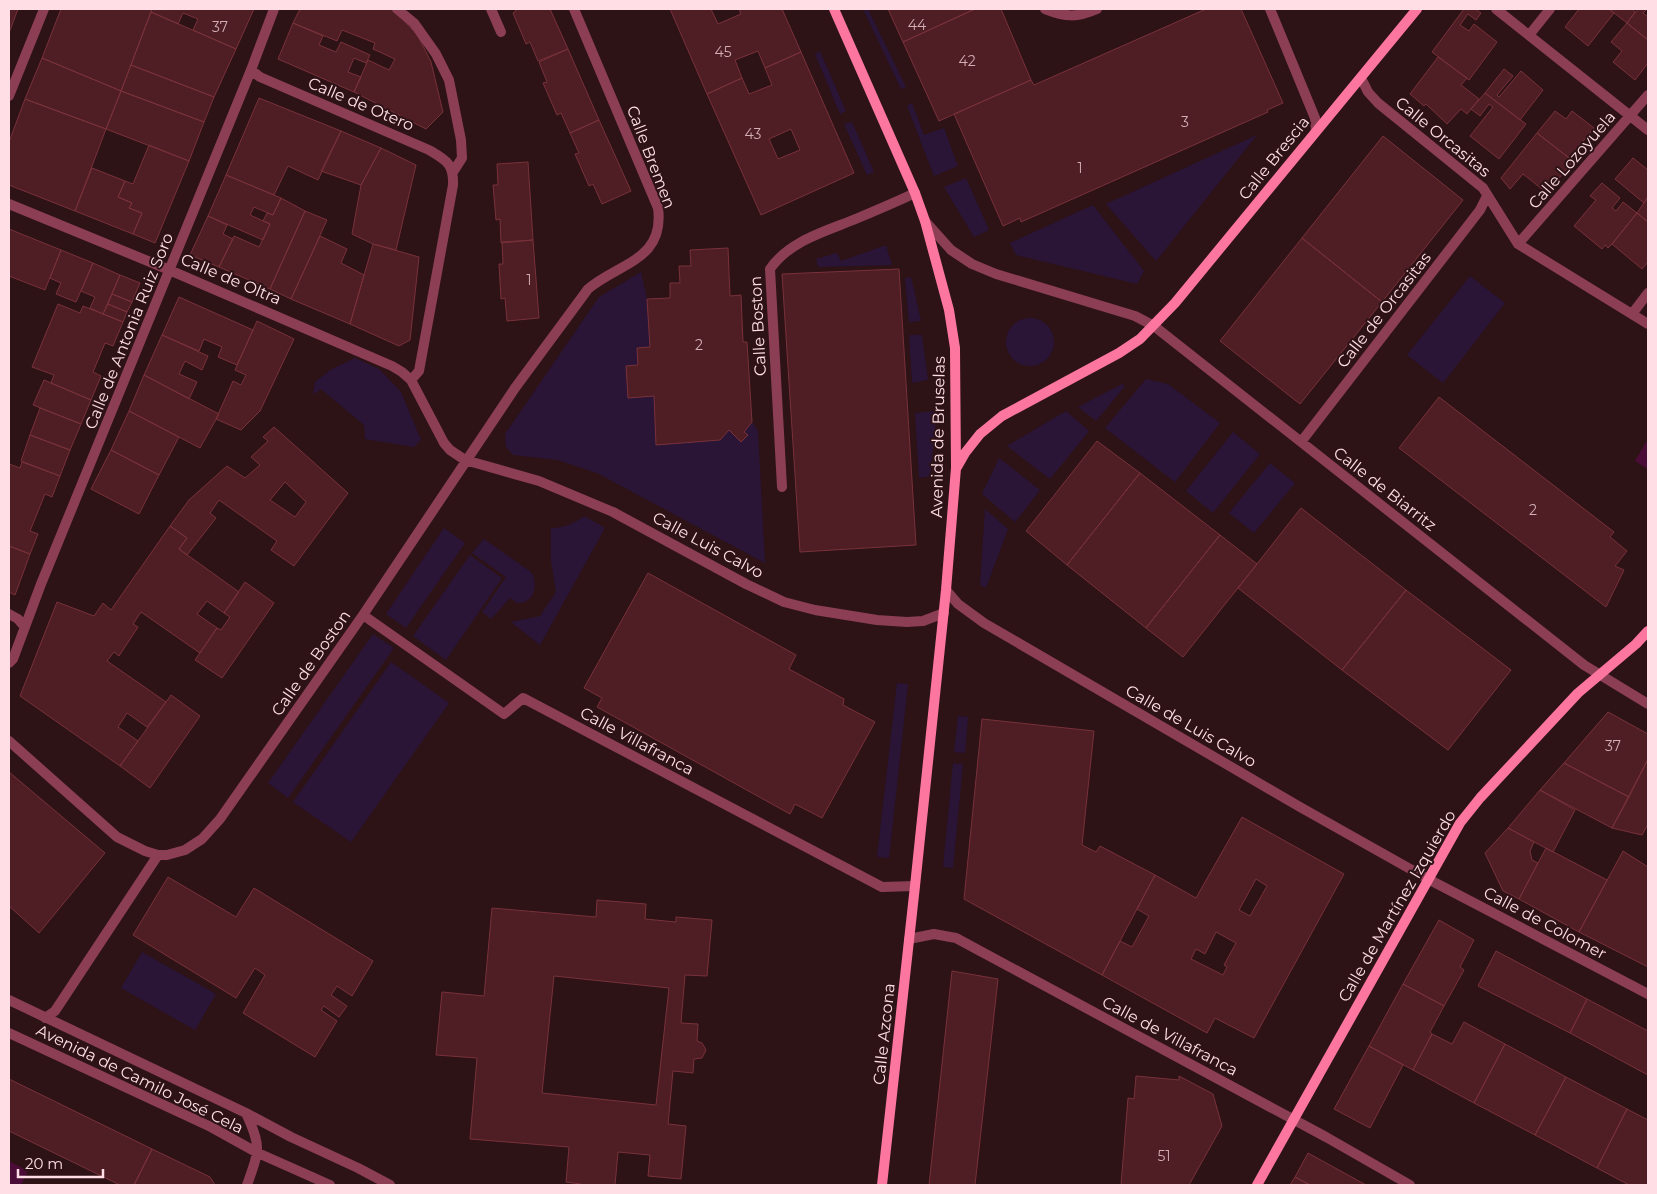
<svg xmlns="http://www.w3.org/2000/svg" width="1657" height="1194" viewBox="0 0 1657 1194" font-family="Montserrat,sans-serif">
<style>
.green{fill:#2a1537}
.water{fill:#4c0c38}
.building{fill:#4e1e24;stroke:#79313a;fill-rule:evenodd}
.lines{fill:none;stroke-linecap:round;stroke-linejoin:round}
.street{stroke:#8b3e54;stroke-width:10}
.secondary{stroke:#fd76a0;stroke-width:10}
.labels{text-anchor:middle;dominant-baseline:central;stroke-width:4;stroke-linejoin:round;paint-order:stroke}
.number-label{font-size:14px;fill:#d3aeb5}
.street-label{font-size:16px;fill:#ffdee5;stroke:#2d1216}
</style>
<rect width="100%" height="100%" fill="#2d1216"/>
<path class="green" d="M863,9H868L906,87L901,89Z
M820,51L846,111L840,114L815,54Z
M912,103L924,135L944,128L958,166L934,176L907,106Z
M852,122L874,172L867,175L844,124Z
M1257,135L1156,261L1106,204Z
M966,178L989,230L974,237L944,187Z
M1093,205L1144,271L1137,284L1016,255L1010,243Z
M886,245L892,265L818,267L816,259L837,253L841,261Z
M641,272L647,299L650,347L637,348L638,365L626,366L628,398L654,396L657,444L720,440L729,430L741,441L744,432L752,422L758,431L765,563L597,473L558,460L513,455L506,447L505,434L599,297Z
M1470,276L1505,303L1443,383L1407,355Z
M911,277L921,321L909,322L905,278Z
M1006 342a24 24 0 1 1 48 0a24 24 0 1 1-48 0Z
M909,335H922L928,380L912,383Z
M355,358L379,369L401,392L421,440L414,447L365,439L364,425L321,389L313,395L315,382L330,370Z
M1146,379L1168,384L1220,423L1175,482L1105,428Z
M1122,384L1125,386L1096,421L1078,407Z
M937,411L930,476L919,478L915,413Z
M1066,411L1089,431L1050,479L1007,446Z
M1233,432L1260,454L1213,513L1186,491Z
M999,458L1040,490L1015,522L982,494Z
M1270,463L1295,483L1254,533L1229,513Z
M985,509L1008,529L986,588L980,585Z
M584,516L605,528L540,645L511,622L540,616L556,592L551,561V528C563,528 574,524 584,516Z
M444,528L465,543L406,628L386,614Z
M484,539L531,572C539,584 534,604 517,603L510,598L491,619L482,612L506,577L472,553Z
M470,555L502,578L446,660L413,636Z
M373,634L394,648L288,798L268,783Z
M391,662L449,703L351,842L293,802Z
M897,683L908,684L889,858L877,857Z
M958,716L968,717L965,753L954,752Z
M953,763L963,764L953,868L943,867Z
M142,952L216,994L195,1030L121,988Z"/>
<path class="water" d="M1648,439V469L1635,461Z
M9,1161L28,1171L21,1185H9Z"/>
<path class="building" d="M9,9H18L9,33Z
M61,9H152L121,91L42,58Z
M152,9H254L236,49L193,30L198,19L183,13L178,24L151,12Z
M300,9H392L417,34L431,62L443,112L426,129L354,92L368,60L389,70L395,59L373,49L375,43L342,30L337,41L293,23Z
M515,9H550L568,49L538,61L530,42L526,44L513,13L516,11Z
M670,9H711L718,24L741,14L739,9H782L801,52L765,68L758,51L735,60L742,78L707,94Z
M888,9H975L903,42Z
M975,9H1001L1031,80L939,121L903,42Z
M1206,9H1241L1283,103L1267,110L1268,112L1021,222L1020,218L1003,226L954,114L1031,80L1034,85Z
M1464,9H1475L1481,13L1476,20L1468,14L1460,25L1469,31L1474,24L1497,42L1469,80L1432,52Z
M1579,9H1609L1614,13L1588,46L1565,27Z
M1609,9H1632L1635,12L1627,23Z
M1638,9H1647L1643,13L1648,17V40L1627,23Z
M151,12L236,49L214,97L131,65Z
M293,23L323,36L319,45L336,52L341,42L370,55L366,63L354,58L348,72L361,77L354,92L278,59Z
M1627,23L1648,40V63L1635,80L1613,62L1622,51L1611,42Z
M568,49L599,120L570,133L561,113L557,115L543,83L547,82L539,62Z
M801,52L854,173L761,215L707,94L742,78L749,94L772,85L765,68ZM791,129L800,150L778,159L769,139Z
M1438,57L1467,78L1461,85L1479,99L1467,114L1461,109L1447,124L1426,104L1424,106L1410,94Z
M42,58L121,91L106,129L25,99Z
M131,65L214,97L204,122L121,91Z
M1504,69L1513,76L1497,95L1499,97L1521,71L1543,90L1520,120L1485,93Z
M121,91L204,122L189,161L106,129Z
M1485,93L1526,124L1499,159L1470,136L1493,107L1489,104L1480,116L1471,109Z
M259,98L341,131L318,180L288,166L274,195L226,175Z
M25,99L106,129L75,211L9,185V142Z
M1555,111L1566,119L1572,111L1594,128L1569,158L1537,133Z
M599,120L631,191L602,204L593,184L589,186L575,154L579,153L570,133Z
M341,131L381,148L361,185L321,171Z
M1537,133L1573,161L1547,193L1523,174L1510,189L1501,178Z
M1383,136L1463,200L1382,302L1302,238Z
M149,145L189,161L155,243L133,234L142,213L129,208L132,203L118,197L125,181L133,184Z
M381,148L416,165L396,250L373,244L352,234L361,185Z
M1633,158L1648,170V197L1644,203L1615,179Z
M528,162L533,240L501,243L500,219L496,220L493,185H498L497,164Z
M92,168L125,181L118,197L132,203L129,208L142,213L133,234L75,211Z
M226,175L281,198L273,215L254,207L250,215L270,224L263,240L208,216Z
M1602,183L1620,198L1612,208L1616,211L1623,202L1637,213L1612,244L1608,248L1605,245L1602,249L1574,226L1596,200L1590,196Z
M1648,197V222L1637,213Z
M281,198L305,211L270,289L219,267L234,236L259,247L270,224L263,221L267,213L273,215Z
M305,211L327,220L291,299L270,289Z
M1637,213L1648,222V262L1642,269L1612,244Z
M208,216L227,225L223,234L233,239L219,267L190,255Z
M9,229L61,250L45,290L9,276Z
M320,236L347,249L341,263L364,275L350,324L291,299Z
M1302,238L1382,302L1300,404L1220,341Z
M533,240L539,318L507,321L505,298L501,299L499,264H503L502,242Z
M373,244L419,257L410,340L399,346L350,324Z
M728,248L730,296L741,295L743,342H747L752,422L744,432L748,435L741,442L729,430L720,440L656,445L654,396L628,398L626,366L638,365L637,348L650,347L647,299L670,298V283H680L679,266H691L690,250Z
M61,250L93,263L76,302L56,294L61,283L50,278Z
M93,263L120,275L103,314L90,308L95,297L81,291Z
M899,269L916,545L800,552L782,274Z
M120,275L140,283L132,302L112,294Z
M112,294L132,302L127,312L108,304Z
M179,297L253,330L237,365L218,357L222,347L204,339L199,351L162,335Z
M58,304L80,313L83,306L123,322L113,346L105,343L93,372L101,376L91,400L51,383L54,375L32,367Z
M108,304L127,312L123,322L103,314Z
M257,321L294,339L260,411L241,430L216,419L233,381L241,385L246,375L235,370Z
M162,335L208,356L202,370L185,361L179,374L197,382L189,399L144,375Z
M144,375L219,414L200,448L129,411Z
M44,380L91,400L81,424L33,405Z
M1439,397L1614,532L1610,537L1627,551L1615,566L1624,570L1606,607L1399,448Z
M40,408L81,424L70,450L30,435Z
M129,411L179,437L159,475L111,450Z
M274,427L348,493L294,566L271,550L277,541L219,500L210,513L216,518L187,555L179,549L187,538L170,526L189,500L227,466L245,478L260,465L251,457L268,441L263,437ZM285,482L306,502L295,517L270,500Z
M30,435L70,450L60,476L21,461Z
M1097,441L1140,473L1067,565L1026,531Z
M111,450L159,475L139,514L91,489Z
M22,462L60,476L52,497L45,494L30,531L38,534L30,554L9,546V464L20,468Z
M1140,473L1220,535L1146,628L1067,565Z
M1301,508L1406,590L1342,670L1238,588Z
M170,526L187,538L179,549L239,592L224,613L207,601L197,614L217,628L200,653L141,612L133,624L138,627L119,656L114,652L107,661L166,702L147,727L127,713L118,727L138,741L120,766L20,696L57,602L94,616L103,603L111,610Z
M1220,535L1257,564L1183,657L1146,628Z
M9,546L30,554L15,595L9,592Z
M648,573L796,655L789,669L844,699L843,705L875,722L822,818L795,804L790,814L597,707L602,698L584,688Z
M245,582L274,603L222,678L195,660L217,628L221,630L230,617L224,613Z
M1406,590L1511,670L1448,750L1342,670Z
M171,695L200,716L150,788L120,766Z
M1608,712L1648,734V759L1629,797L1564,763Z
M982,719L1094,731L1082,845L1096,852L1100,846L1155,875L1102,975L964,899Z
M1648,759V824L1642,835L1612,828Z
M1564,763L1629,797L1612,828L1540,790Z
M9,772L105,853L39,933L9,906Z
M1540,790L1575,810L1553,852L1508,828Z
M1242,817L1344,874L1254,1038L1215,1018L1207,1033L1102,975L1120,941L1132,947L1149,916L1137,909L1155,875L1196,898ZM1256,879L1267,886L1250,916L1239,910ZM1216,932L1236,943L1224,965L1227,967L1223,975L1191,959L1196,949L1205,954Z
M1508,828L1534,842L1530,851L1532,860L1538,863L1519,899L1503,891L1485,853Z
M1546,848L1607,880L1579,932L1519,899Z
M1623,851L1648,867V967L1579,932Z
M168,877L236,917L254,888L373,961L352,996L337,986L331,995L347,1006L339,1017L324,1006L321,1010L337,1021L315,1057L243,1013L265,975L255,968L236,998L133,935Z
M597,900L646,904L645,919L676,922V917L712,920L707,976L685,975L681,1023L698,1024L697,1041L702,1043L706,1050L702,1058L694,1059L693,1073L673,1071L668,1124L686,1126L681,1179L648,1176L650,1155L618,1152L615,1185H581V1184L566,1182L569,1147L470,1139L477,1058L436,1055L442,992L484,996L492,908L596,917ZM554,976L669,988L656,1105L542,1093Z
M1439,920L1474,940L1460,967L1464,970L1444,1006L1403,984Z
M1496,951L1587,999L1570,1033L1478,986Z
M952,971L998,979L975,1185H929Z
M1403,984L1444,1006L1430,1032L1432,1034L1413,1070L1369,1046Z
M1587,999L1648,1031V1075L1570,1033Z
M1464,1022L1505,1044L1474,1103L1413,1070L1432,1034L1452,1044Z
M1505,1044L1566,1077L1535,1135L1474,1103Z
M1369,1046L1403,1065L1370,1128L1334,1109Z
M1136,1076L1179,1080V1076L1213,1094L1222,1126L1189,1185H1121L1128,1098L1134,1099Z
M1566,1077L1627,1109L1597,1168L1535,1135Z
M9,1079L152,1149L134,1185H120L9,1131Z
M1627,1109L1648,1120V1185H1629L1597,1168Z
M152,1149L210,1177L215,1185H134Z
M1308,1153L1366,1185H1310L1295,1177Z
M1295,1177L1310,1185H1290Z"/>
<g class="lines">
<path class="street" d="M397,9L414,23L436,54L449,80L461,140L462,158L453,172
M491,9L501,32
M1045,9C1065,17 1077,18 1097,9
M1270,9L1315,118L1316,131
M1496,9L1648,130
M1530,34L1550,9
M251,70L260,77L429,150C446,160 454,164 453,185L419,371L411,380
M1361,78L1368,92L1378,103L1483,188L1518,244L1648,324
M9,96L44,9
M9,204L160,266L392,366L402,372L411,380L444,443L450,450L465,460L539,481L613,512L746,584L784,602L815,610L877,620L907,622L923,621L944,613
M925,221L951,250L972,264L996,274L1135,316L1154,326L1584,665L1648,704
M1518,244L1648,95
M1632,314L1648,293
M1301,442L1480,210L1487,196
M782,487L770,269C790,240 827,231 858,218C877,210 896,202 915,193
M946,590L958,604L984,623L1300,807L1428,879L1648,994
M9,614L18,619L24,626
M363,615L504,714L523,698L882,887L915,886
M9,663L13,659L41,584L251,70L274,9
M9,741L117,837L145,851L158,855H167L185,850L202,839L220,819L363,615L515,388L588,289C619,263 665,260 658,208L574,9
M909,939L934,934L956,938L1326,1137L1410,1185
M9,1000L246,1113L291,1137L358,1168L390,1185
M45,1018L55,1011L158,855
M9,1033L211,1127L258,1153L330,1185
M246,1113C262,1147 259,1151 247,1185"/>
<path class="secondary" d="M834,9L915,193L925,221L949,310L955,348L956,468L946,590L915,886L882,1185
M957,467L965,453L980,434L1002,416L1119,353L1140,339L1175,303L1417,9
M1257,1185L1460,823L1480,798L1578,693L1636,644L1648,631"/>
</g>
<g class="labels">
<g class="number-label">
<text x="917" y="25">44</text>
<text x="220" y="27">37</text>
<text x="723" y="52">45</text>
<text x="967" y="61">42</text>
<text x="1185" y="122">3</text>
<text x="753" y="134">43</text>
<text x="1080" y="168">1</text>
<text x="529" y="280">1</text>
<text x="699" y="345">2</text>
<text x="1533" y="510">2</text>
<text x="1613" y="746">37</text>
<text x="1164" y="1156">51</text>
</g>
<g class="street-label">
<text transform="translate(361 104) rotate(23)">Calle de Otero</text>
<text transform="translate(1443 137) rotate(39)">Calle Orcasitas</text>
<text transform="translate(651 157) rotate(69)">Calle Bremen</text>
<text transform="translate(1274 158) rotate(-51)">Calle Brescia</text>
<text transform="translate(1572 160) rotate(-49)">Calle Lozoyuela</text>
<text transform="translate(231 279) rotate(23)">Calle de Oltra</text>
<text transform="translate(1384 310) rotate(-52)">Calle de Orcasitas</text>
<text transform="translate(758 326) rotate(-93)">Calle Boston</text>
<text transform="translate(129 331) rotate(-68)">Calle de Antonia Ruiz Soro</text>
<text transform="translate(938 437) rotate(-89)">Avenida de Bruselas</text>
<text transform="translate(1385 489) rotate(38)">Calle de Biarritz</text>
<text transform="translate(708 545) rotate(28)">Calle Luis Calvo</text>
<text transform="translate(311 663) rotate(-55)">Calle de Boston</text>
<text transform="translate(1191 726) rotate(30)">Calle de Luis Calvo</text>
<text transform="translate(637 741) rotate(28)">Calle Villafranca</text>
<text transform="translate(1397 906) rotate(-60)">Calle de Martínez Izquierdo</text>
<text transform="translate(1545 923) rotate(28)">Calle de Colomer</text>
<text transform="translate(884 1034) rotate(-84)">Calle Azcona</text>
<text transform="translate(1170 1036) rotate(28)">Calle de Villafranca</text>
<text transform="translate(140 1079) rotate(26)">Avenida de Camilo José Cela</text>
</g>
</g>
<rect width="1657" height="1194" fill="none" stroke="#ffdee5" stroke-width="20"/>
<path d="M18 1169v8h85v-8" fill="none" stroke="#ffdee5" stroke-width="2.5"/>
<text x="25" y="1169" font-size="15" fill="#ffdee5" stroke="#2d1216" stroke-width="4" paint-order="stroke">20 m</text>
</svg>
